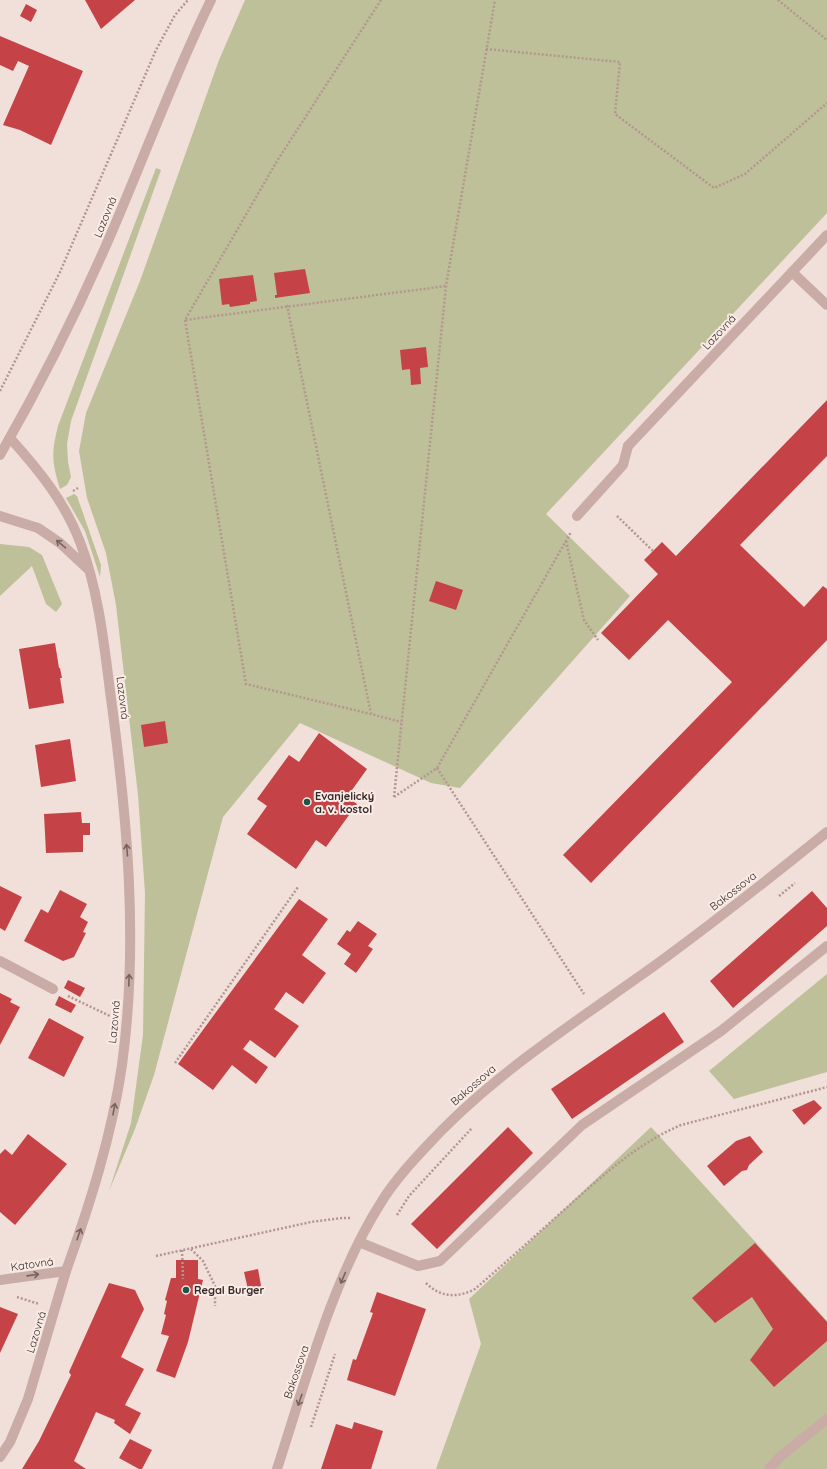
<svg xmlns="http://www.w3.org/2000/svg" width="827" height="1469" viewBox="0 0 827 1469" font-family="Quicksand,sans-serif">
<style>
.green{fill:#bdc099}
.building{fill:#c54346}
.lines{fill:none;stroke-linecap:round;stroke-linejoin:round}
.path{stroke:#b49690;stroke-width:2.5;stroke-dasharray:2 2;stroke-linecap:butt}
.service{stroke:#c9aca5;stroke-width:10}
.pedestrian{stroke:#c9aca5;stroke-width:10}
.minor{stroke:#c9aca5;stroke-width:10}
.tertiary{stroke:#c9aca5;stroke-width:10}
.oneway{stroke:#78635f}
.poi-dot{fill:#1c564a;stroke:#f9ebe5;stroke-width:1.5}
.labels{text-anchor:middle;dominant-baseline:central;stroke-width:4;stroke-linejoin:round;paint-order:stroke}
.street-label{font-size:11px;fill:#352726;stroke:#f9ebe5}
.poi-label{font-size:11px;font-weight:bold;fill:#352726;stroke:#f9ebe5;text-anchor:start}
</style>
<rect width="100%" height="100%" fill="#f1dfd9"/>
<path class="green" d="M245,0H827V213L546,514L630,596L460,788L431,783L300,723L223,817L154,1075L135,1129L109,1191L131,1123L143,1035L145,893L138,795L116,605L106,553L87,498L79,451L86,413L140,281L219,60Z
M156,168L161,170L71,421L67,444L68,462L71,477L67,485L60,489C52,462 51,454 58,426Z
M74,494L77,496L101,565L100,577L85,531L66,498Z
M0,544L29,547L42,555L62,604L56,612L46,604L32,566L0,596Z
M827,974V1072L734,1099L709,1071Z
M651,1127L827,1321V1469H436L481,1344L469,1299Z"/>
<path class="building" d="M85,0H135L101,29Z
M26,4L37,10L31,22L20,16Z
M0,36L83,71L51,145L20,130L3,125L29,66L18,61L13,71L0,65Z
M305,269L310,293L275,298V295H277L274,273Z
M253,275L257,301L250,302V304L230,307L229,304L222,305L219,279Z
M426,347L428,367L420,368L421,384L411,385L410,369L402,370L400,350Z
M827,400V456L740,545L804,607L823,586L827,589V640L591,883L563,855L732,682L668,620L629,660L601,633L658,574L644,560L662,542L676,556Z
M436,581L463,590L456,610L429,601Z
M55,643L59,668H60L62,678H60L64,703L29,709L19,649Z
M165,721L168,743L144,747L141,725Z
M319,733L367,769L347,797L357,804L326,847L316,840L296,869L247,834L267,806L257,799L289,755L299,762Z
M70,739L76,781L41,787L35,745Z
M81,812L82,823H90V835H83V852L46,853L44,814Z
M0,886L22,897L5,931L0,928Z
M60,890L87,904L80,917L88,922L83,932L86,933L74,957L63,961L24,941L41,909L48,913Z
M812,891L827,908V926L733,1008L710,981Z
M299,899L328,919L302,955L326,973L303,1004L286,992L274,1009L299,1026L275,1058L250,1040L243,1049L268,1067L256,1084L232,1065L213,1090L178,1064Z
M358,921L377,934L368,946L373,949L356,973L344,964L351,954L337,944L347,930L350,932Z
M68,980L85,988L80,997L64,988Z
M0,993L12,999L10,1002L20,1007L0,1045Z
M59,996L76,1005L71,1013L55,1005Z
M664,1012L684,1042L572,1119L551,1089Z
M49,1018L84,1037L64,1077L28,1058Z
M814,1100L822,1108L804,1125L792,1110Z
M508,1127L533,1153L437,1249L411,1224Z
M28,1134L67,1164L15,1225L0,1212V1154L5,1149L12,1155Z
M750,1136L763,1152L749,1165L747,1170L742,1171L724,1186L707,1166L736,1141Z
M755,1243L827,1322V1341L774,1387L750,1360L773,1329L752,1297L715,1323L692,1298Z
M176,1260H198V1279L203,1280L188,1342L175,1378L156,1371L169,1336L161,1334L166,1315L164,1314L167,1301L165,1300L171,1278H176Z
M258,1269L262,1291L249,1294L244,1272Z
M109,1283L135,1290L144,1309L121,1357L144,1369L125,1405L141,1413L130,1434L114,1423L115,1420L96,1412L74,1461L86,1469H22L39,1441L71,1375L69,1372Z
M377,1292L426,1309L395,1396L347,1380L353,1359L356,1360L373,1313L370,1312Z
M0,1307L18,1314L0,1353Z
M354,1422L383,1431L371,1469H321L336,1424L352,1429Z
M130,1439L152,1450L142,1469H139L119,1458Z"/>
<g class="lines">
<path class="path" d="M381,0L277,161L185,320L446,286
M778,0L827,40
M486,49L620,62L615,114L714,188L745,174L827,103
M287,305L371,714L401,722
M185,320L246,684L371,714
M0,391L60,272L156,50L175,15L188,0
M73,491L78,488
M617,516L653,551
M566,541L584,620L598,640
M437,768L584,994
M394,797L446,286L495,0
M394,797L437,768L571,532
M779,896L795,883
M68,996L110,1016
M175,1063L298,887
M397,1215L409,1196L472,1128
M191,1249L203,1261L215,1286V1306
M182,1250L183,1279
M156,1256L311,1222L342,1218H352
M426,1283C441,1298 458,1298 475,1289C505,1263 534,1237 564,1210C600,1178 636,1144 681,1125L827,1087
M17,1297L39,1304
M311,1427L335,1354"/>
<path class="service" d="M792,272L827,305
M577,516L623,465L628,446
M359,1242L418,1266L440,1261L582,1125L721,1031L827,946
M769,1469L781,1456L827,1419"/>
<path class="pedestrian" d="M0,1457L10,1442L28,1399L66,1271"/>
<path class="minor" d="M628,446L827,235
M0,516L38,528L60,543L88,569
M0,961L53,989
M0,1280L66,1271C90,1204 112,1135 122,1065C139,941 127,815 110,691C104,643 98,588 80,542C65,502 38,469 10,438
M277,1469C305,1383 333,1277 382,1201C393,1183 408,1166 423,1150C490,1076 573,1024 654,966C713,923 770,878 827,832"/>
<path class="tertiary" d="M0,455C38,389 73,320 104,250C141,167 171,81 211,0"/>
</g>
<defs><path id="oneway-shaft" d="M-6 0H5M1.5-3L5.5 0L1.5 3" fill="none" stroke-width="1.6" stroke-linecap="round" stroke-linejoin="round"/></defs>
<g class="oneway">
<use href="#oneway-shaft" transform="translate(61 544) rotate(-140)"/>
<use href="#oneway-shaft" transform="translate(127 850) rotate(-95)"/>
<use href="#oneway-shaft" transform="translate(129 980) rotate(-88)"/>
<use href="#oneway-shaft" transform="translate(114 1109) rotate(-80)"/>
<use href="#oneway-shaft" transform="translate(79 1234) rotate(-71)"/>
<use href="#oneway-shaft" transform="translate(33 1275) rotate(-8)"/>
<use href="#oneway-shaft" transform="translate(343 1278) rotate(113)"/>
<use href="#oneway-shaft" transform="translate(300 1400) rotate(109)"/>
</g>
<g class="poi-dot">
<circle cx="307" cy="802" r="4"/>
<circle cx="186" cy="1290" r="4"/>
</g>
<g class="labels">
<g class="street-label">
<text transform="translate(105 217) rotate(-68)">Lazovná</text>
<text transform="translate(719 332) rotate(-47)">Lazovná</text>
<text transform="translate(123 698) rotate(83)">Lazovná</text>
<text transform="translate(733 891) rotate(-38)">Bakossova</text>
<text transform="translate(114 1022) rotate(-85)">Lazovná</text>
<text transform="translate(473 1085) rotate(-41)">Bakossova</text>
<text transform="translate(32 1264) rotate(-8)">Katovná</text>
<text transform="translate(36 1332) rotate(-73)">Lazovná</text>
<text transform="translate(296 1372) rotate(-71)">Bakossova</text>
</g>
<g class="poi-label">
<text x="315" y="796">Evanjelický<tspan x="315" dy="13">a. v. kostol</tspan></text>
<text x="194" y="1290">Regal Burger</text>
</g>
</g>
</svg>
